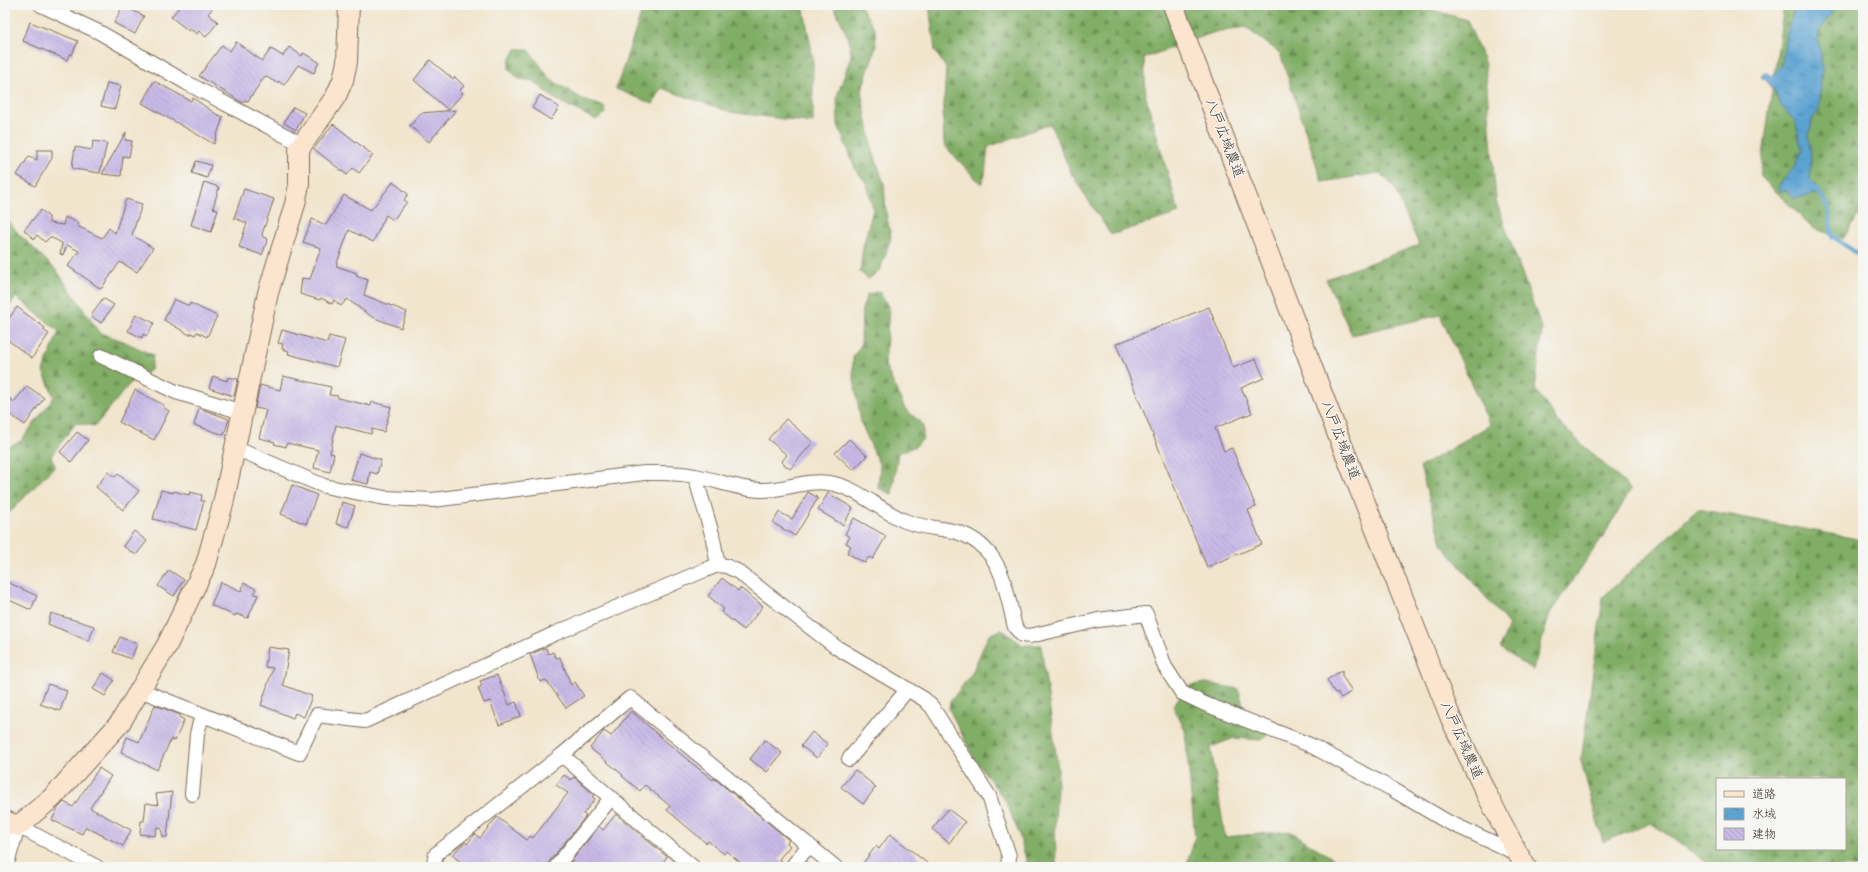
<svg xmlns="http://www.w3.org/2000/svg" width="1868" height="872" viewBox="0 0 1868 872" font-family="Itim,'Klee One',sans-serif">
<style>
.forest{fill:url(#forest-firs);stroke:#5e6c42;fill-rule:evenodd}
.water{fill:url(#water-ripples);stroke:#4c6678}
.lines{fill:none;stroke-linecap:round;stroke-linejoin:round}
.stream{stroke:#5ca3d2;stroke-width:4.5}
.building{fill:url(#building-back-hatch)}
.street-casing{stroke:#7b6b5b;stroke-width:16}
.secondary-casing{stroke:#7b6b5b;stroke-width:22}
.street{stroke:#fff;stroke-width:14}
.secondary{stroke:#fbe5cf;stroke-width:20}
.labels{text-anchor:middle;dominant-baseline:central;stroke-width:3;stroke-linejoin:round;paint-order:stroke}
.street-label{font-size:14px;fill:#3b2a1e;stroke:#f6f6f2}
</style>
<defs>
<pattern id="forest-firs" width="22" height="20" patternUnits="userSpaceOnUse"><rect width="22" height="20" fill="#81ae66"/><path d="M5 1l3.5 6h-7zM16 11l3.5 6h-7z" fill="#6b8e53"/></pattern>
<pattern id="water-ripples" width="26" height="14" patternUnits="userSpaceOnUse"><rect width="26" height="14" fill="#5ca3d2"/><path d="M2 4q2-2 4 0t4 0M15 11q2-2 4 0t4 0" fill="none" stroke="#4d85aa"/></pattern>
<pattern id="building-back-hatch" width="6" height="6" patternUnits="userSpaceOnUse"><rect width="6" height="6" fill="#c8b9e7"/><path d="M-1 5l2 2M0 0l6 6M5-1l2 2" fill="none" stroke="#ad9fc6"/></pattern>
</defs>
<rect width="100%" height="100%" fill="#f6f6f2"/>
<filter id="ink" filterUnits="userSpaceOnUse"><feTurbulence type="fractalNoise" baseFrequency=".025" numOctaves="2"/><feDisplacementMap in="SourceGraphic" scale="8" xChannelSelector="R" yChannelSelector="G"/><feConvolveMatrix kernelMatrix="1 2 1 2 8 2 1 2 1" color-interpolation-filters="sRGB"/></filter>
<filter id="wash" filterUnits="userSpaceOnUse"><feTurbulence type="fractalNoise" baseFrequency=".012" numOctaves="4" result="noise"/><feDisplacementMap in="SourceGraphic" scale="16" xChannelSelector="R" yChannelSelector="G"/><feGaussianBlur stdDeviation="0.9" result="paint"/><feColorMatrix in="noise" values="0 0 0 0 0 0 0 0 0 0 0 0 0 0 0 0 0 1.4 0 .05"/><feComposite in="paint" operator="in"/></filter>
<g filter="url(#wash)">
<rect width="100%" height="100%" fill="#f1e5cd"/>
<path class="forest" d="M641,5H803L813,58V123L730,112L661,88L653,104L616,89L641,14Z
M833,5H860L875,29L876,47L863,86L862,97L872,147L884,184L886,212L891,237L880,271L868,279L860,272L863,247L873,209L867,184L856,170L838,125L837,96L851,56L849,39Z
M929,5H1416L1467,20L1485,64L1496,201L1542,329L1535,389L1560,424L1631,489L1610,526L1550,613L1533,670L1500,648L1509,625L1443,546L1420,467L1490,425L1440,315L1352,335L1326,279L1419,245L1394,187L1380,173L1322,182L1280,53L1245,27L1215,32L1144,58L1146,97L1179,213L1111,235L1072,175L1050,124L988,147L985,175L981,184L944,145L943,119L946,68L935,51Z
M1784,5H1863V209L1843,239L1813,228L1760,176Z
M516,49H528L550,79L581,98L604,107L606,113L596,120L553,98L534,81L519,79L509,69V62Z
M5,215L17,232L57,271L100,333L123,341L153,355L151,370L132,381L95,426L76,423L51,456L55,466L5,517V452L6,448L21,441L54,397L43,371L59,331L16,297L5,313Z
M879,291L889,308L885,365L905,409L923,424V439L916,446L898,453L892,494L878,488L880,466L861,423L853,373V357L861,345L862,309L867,295Z
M1698,509L1863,540V867H1713L1651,823L1603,842L1581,761L1603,597ZM1717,779H1845V849H1717Z
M1002,630L1023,645H1041L1058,769L1055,822L1056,867H1028L1019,834L1006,802L974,758L949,709L950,702L972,673L989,634Z
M1206,683L1238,689L1246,713L1269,731L1262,740L1234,738L1211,747L1225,837L1290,831L1343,865V867H1186L1195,838L1185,730L1173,706L1187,686Z"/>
<path class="water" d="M1799,5H1837L1818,33L1822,67L1819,111L1813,118L1809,134L1811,162L1810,179L1819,190V194C1810,194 1803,198 1795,198L1786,190L1780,191L1778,187L1794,167L1802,150L1795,121L1780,105L1775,91L1766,80L1761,77L1764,72L1773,76L1782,64L1785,40L1794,10Z"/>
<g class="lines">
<path class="stream" d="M1816,190C1830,202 1830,218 1832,236L1863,258"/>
</g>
<g id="blocks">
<path class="building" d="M181,5H215L208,14L218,22L206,37L199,31L197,34L190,29L189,31L171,17Z
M123,6L144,16L135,34L114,23Z
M30,22L78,41L72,55L70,54L67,60L23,41Z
M236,42L262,61L271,49L283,56L289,47L302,56L303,53L319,62L314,73L298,65L284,85L278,81L277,83L265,76L248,101L245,100L243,103L199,76L222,45L230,51Z
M430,60L453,79L455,77L464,86L460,90L463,93L448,110L414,80Z
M154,81L191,101L193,98L216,114L223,117L214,144L142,103Z
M107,83L121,86L115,109L101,106Z
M540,95L559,107L551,120L532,108Z
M293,107L305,113L296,130L284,123Z
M456,110L429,142L410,126L421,113Z
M333,124L373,155L359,173L353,168L347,175L314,149Z
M126,132L125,140L132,141L129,157L123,156L121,176L102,174Z
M93,141L107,143L100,173L74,169L72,167L75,147L92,150Z
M37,150H52V158L35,186L17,175L29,156L37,160Z
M196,161L211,165L207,178L192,173Z
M204,182L219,187L213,208L218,210L211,232L191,225Z
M393,182L408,194L404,200L407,202L393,220L386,215L373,242L349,230L336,266L357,273L356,276L368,280L364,295L407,312L401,328L372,317L347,299L341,306L334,300L332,304L321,298L320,300L300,294L302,278L310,279L321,248L303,242L312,219L326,225L344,195L371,210Z
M244,189L274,199L262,234L263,237L268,239L262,255L239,247L247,223L234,218Z
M126,199L142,204L132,235L153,248L137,272L120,262L101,289L68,266L79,251L67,245L63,255L60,254L62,243L50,237L45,242L37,235L34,239L24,230L41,210L49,217V223L63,225L65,217L78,223L77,226L102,238L109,228L115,233Z
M103,298L114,305L101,323L91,316Z
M174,299L189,306L190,303L217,316L207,337L197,332L195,335L191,333L190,335L164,320Z
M17,307L45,328L43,330L49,334L32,358L5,338V324Z
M1209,307L1233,368L1256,359L1264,378L1241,388L1252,413L1215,428L1224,451L1232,448L1256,507L1248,510L1262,544L1207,567L1116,344Z
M136,314L154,323L147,336L143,334L142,338L128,331Z
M282,330L327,343L329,336L345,340L337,367L288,354L289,351L282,349L283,344L278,343Z
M213,376L227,381L228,377L238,379L234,396L209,388Z
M283,376L331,387L329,395L338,396V398L371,406L372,402L391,407L384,432L372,429L371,434L336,425L330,453L334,454L330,472L314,468L318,450L287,443L286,447L274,444L275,442L259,438L266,410L255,408L260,385L280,390Z
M27,386L44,398L25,425L5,411V395L14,402Z
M135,390L164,405L163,407L169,411L154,440L119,422Z
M199,408L229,419L224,435L194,425Z
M786,419L813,442L790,469L781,462L787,455L768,439Z
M77,432L88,440L71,462L60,452Z
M849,439L867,456L853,470L835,453Z
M359,453L381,460L377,474L370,472L368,484L351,480Z
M108,472L115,477L118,474L139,491L123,510L96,487Z
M292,485L317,495L306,524L281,514Z
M161,490L173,493V491L189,495L190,492L202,495L201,501H204L196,530L153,519Z
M808,492L818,498L795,536L773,523L779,512L792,519Z
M828,493L853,508L843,525L818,510Z
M342,502L355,506L348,527L336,524Z
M854,518L886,536L873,559L869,557L865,563L847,553L851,546L846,543L850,537L845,534Z
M134,531L147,541L136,555L123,546Z
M169,570L184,580L174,596L158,586Z
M722,578L738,591L740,588L763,606L744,630L721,612L724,609L708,596Z
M5,581L37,596L31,610L5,598Z
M221,582L241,591L244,583L256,589L254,594L258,595L248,618L236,614L235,616L211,605Z
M51,613L94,626L89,641L48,624Z
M120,637L137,644L131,659L113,652Z
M268,647L289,650L283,685L312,696L304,717L295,713L293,718L261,705L273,668L265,667Z
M546,648L548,654L553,652L556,658L560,657L571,685L575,682L584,696L566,708L546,680L540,682L530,654Z
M1342,670V676L1352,691L1341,698L1337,692L1335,693L1327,680Z
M103,673L114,680L105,696L93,689Z
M497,675L509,705L516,702L521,716L499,725L490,701L484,703L478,688L482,686L480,681Z
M48,684L67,691L60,711L40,704Z
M155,705L180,715L179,717L184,720L175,741L171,739L157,770L121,752L127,737L139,742Z
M631,711L683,756L713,780L714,778L789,840L787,843L790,846L779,859L784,864V867H746L726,851L724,854L708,841L706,843L667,810L670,806L645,785L640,791L622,776L623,775L590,748L604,731L611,736Z
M812,732L828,744L817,758L801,746Z
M765,740L782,753L767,772L750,759Z
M99,768L111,776L90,808L131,830L123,846L86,827L82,834L52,820L58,808L64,802L73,807Z
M855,770L876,787L863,804L841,787Z
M564,775L571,780L574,777L594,795L592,797L595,799L583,814L586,816L549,862L548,867H501L493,861L488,867H467L452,855L465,842L467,844L475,834L480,838L497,817L527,840L530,836L533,838L568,793L556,785Z
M172,792L167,837H163L161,828L157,827L155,836L140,834L141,821H144L146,803L158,805L156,794Z
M948,809L965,822L949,843L932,829Z
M616,814L667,857L659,867H567L599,826L603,830Z
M890,834L903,844L932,867H860L876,846L879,849Z"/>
</g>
</g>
<g filter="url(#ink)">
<use href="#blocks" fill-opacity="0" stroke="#7b6b5b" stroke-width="1"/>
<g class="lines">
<g class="street-casing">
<path id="street" d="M41,5L99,32L187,83L301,144
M101,356L176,392L242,412
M235,448L324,486L385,498L433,500L644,473C662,473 678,472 695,476C717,480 738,489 760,490C783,491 806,479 829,483C857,487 879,510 905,521C935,533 959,523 985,549C1005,568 1008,601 1015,627L1022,635L1030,636L1098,620L1146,614L1165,667L1182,693L1205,704L1310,745L1390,788L1446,821L1518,854
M695,476L712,534L718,565
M140,690L299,753L317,715L365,721L554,634L705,570L718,565L726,566L737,571L836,647L924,699L932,707L989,796L1009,856L1008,867
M562,755L611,798L693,867
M849,759L908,689
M192,794L197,734L202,715
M6,867L18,826L97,867
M433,867L436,854L562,755L630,698L835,867
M556,867L611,798
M792,867L809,845"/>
</g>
<g class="secondary-casing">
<path id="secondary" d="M1173,5L1338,435L1452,721L1486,793L1518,854L1526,867
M5,821L18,826L52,798L120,723L167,645L206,564L223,504L268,293L295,204L299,185V149L336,96L343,80L347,62L349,5"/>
</g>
<use href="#street" class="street"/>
<use href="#secondary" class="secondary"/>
</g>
</g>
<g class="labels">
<g class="street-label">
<text transform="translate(1225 138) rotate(69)">八戸広域農道</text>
<text transform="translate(1341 440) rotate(69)">八戸広域農道</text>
<text transform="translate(1462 740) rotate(66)">八戸広域農道</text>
</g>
</g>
<rect width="1868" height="872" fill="none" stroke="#f6f6f2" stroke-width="20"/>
<rect x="1716" y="778" width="130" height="72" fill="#f6f6f2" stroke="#aba49d"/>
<rect x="1724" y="791" width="20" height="6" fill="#fbe5cf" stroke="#aba49d"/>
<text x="1752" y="798" font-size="12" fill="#3b2a1e">道路</text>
<rect x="1724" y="808" width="20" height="12" fill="url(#water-ripples)" stroke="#aba49d"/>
<text x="1752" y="818" font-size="12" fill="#3b2a1e">水域</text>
<rect x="1724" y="828" width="20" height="12" fill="url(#building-back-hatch)" stroke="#aba49d"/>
<text x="1752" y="838" font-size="12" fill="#3b2a1e">建物</text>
</svg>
